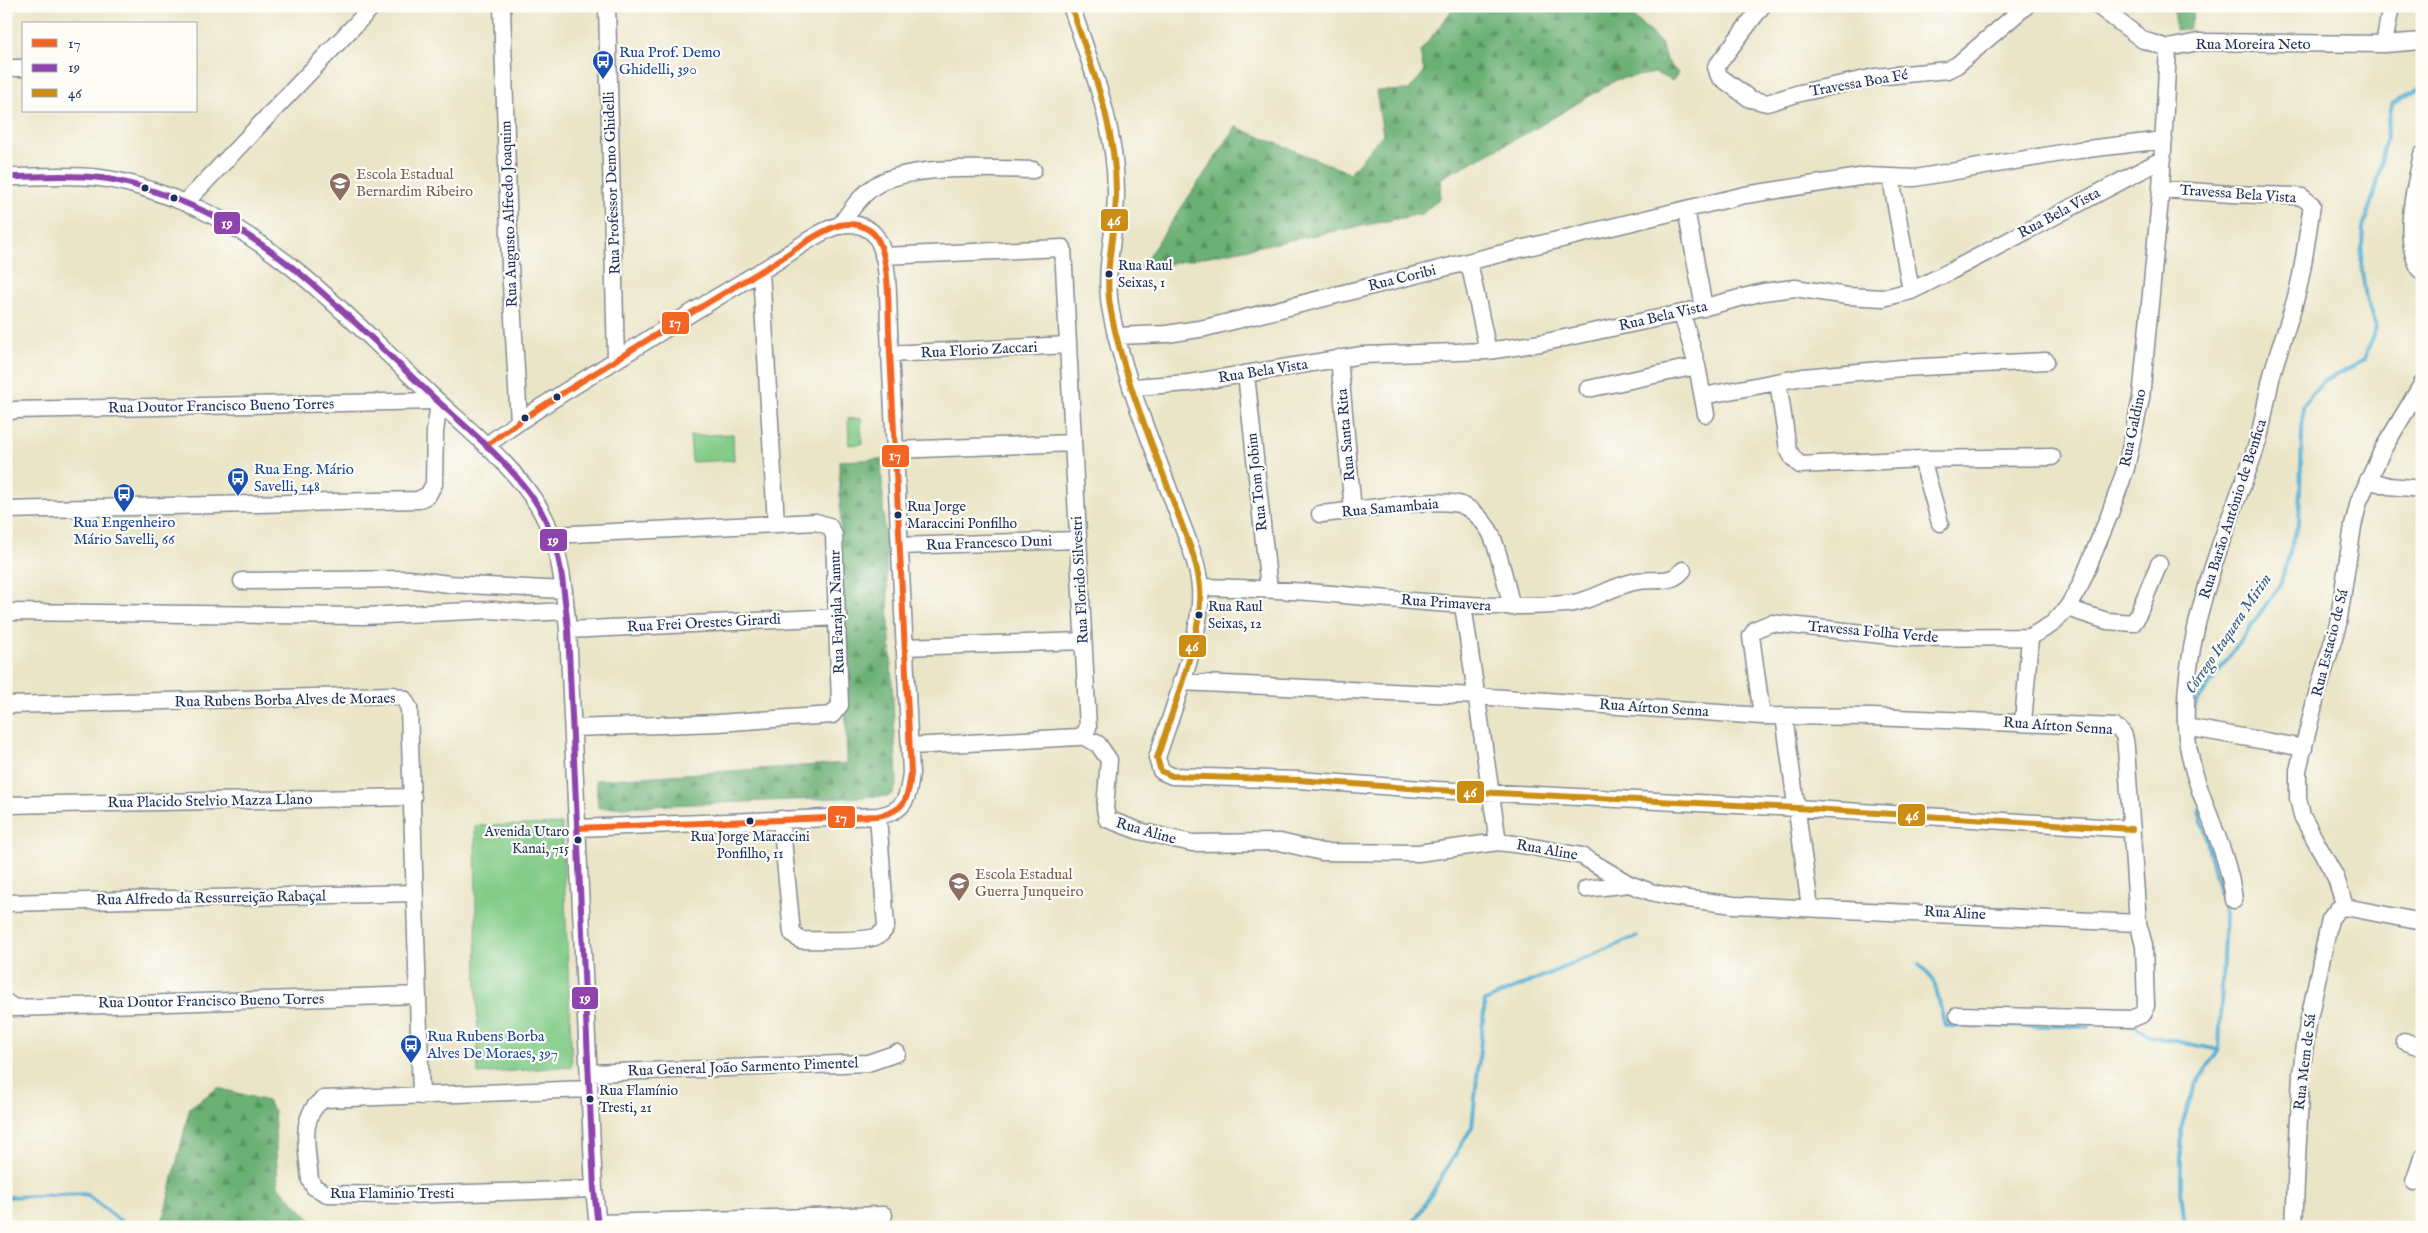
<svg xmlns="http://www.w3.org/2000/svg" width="2428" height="1233" viewBox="0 0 2428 1233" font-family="'IM FELL English',serif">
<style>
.green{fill:#83cc88;stroke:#4f7e73}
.forest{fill:url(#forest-firs);stroke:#427069}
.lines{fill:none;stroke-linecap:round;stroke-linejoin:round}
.stream{stroke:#58b1d5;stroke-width:4}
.minor-casing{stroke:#838a92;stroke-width:19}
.minor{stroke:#fff;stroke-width:16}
.bus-1-casing{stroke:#fdfcf7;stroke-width:10}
.bus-2-casing{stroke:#fdfcf7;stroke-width:10}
.bus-3-casing{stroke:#fdfcf7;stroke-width:10}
.bus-1{stroke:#f26522;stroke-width:6}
.bus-2{stroke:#8e44ad;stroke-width:6}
.bus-3{stroke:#cb8e13;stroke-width:6}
.bus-dot{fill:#1b2f5e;stroke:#fdfcf7;stroke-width:2}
.labels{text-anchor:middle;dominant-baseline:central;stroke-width:4.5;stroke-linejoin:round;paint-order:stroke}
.bus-label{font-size:14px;fill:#1b2f5e;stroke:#fdfcf7;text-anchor:start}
.street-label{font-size:15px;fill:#1b2f5e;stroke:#fdfcf7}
.transit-label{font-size:15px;fill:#164399;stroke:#fdfcf7;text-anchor:start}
.education-label{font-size:15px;fill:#785e54;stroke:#fdfcf7;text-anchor:start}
.water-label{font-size:16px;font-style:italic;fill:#305c88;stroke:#fdfcf7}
.line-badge{stroke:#fdfcf7;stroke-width:2}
.badge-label{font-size:14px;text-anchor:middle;font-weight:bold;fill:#fff}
</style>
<defs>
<pattern id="forest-firs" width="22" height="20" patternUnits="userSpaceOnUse" patternTransform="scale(1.25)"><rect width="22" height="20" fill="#6ab074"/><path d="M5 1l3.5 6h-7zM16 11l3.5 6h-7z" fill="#569062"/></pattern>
</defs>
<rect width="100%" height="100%" fill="#fdfcf7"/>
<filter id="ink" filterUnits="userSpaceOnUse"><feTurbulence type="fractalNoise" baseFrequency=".02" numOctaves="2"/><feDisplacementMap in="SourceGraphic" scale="10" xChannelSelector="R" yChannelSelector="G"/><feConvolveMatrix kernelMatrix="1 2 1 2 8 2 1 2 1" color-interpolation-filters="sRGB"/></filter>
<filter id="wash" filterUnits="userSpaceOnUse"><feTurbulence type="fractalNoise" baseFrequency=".0096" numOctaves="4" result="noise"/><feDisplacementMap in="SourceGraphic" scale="20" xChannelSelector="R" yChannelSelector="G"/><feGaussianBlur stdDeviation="1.12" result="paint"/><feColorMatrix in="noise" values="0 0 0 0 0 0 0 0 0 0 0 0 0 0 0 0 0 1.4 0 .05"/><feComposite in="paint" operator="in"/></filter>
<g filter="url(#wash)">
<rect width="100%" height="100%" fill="#ebe5c7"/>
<path class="green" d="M861,418L862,444L849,445L848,419Z
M733,434L734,460L692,462L690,436Z
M562,824L572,1066L478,1074L475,826Z"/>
<path class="forest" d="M1455,6H1623L1661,43L1666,60L1678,73L1672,81L1656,73L1618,79L1531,131L1441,178L1440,198L1422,214L1139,270L1236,127L1350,173L1383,134L1376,91L1409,90L1424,72L1420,52Z
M2171,6H2185L2194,14L2189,29L2175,30V15Z
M881,459L897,781L894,792L889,796L598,808L596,780L847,763L839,461Z
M218,1088L267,1101L274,1111L278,1186L318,1227H158L165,1211L190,1107Z"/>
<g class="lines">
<path class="stream" d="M2192,709L2280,585L2299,521L2303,406L2322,382L2364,360L2376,327L2366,299L2361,263L2363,227L2377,185L2392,104L2422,87
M1919,964L1934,981L1945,1026H2088
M2130,1026H2135L2150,1036L2219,1050
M6,1197L86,1194L128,1227
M1411,1227L1472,1127L1485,1001L1637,936
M2185,1227L2181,1189V1128L2195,1085L2219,1050L2225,913L2199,810"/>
</g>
</g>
<g filter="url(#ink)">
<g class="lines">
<g class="minor-casing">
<path id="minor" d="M502,6L510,267L519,422
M607,6L616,359
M1071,6C1092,68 1117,130 1116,196C1115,236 1103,272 1111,312C1124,380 1153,445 1176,509C1185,534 1198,561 1200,588C1204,631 1171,714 1157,758L1161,771L1172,776L1299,780L1436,790L1797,808L2132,829
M1762,6L1716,67L1719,76L1750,99L1767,103L1800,93L1875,77L1947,70L1957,65L2026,6
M2098,6L2143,40L2168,48L2198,42L2384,44L2422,41
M2384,44L2391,6
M6,68H24
M2422,155C2415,188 2400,243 2422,272
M6,177C38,177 69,174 100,178C128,181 157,192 183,202C280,240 354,323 429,393C467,429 513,464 540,509C561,546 564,589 568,630L594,1189L598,1227
M1891,178L1911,291
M2161,189L2231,194L2294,196L2302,197L2312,205C2308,230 2305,256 2300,280C2294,312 2280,343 2272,375C2267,395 2264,417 2259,437C2251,466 2238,495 2228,523C2205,587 2183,657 2186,726C2189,788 2227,839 2234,900
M185,203L373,6
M1686,209L1704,308
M840,226C850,210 862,193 878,184C914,164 991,169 1033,170
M883,256L1063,248L1088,728L1082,736L1078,737L910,746
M1469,262L1488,351
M761,272L776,523
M1682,313L1697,366L1706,414
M1116,336L1167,334L1205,328L1499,254L1745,195L1866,176L1915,178L2079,150L2164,140
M889,354L1068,345
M1339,358L1353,511
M1246,374L1269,589
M1778,382L1788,449L1793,458L1800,465L1922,459L2052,457
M1133,387L1189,383L1362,355L1488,351L1541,343L1682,313L1763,292L1795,288L1847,296L1883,298L1911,291L1951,271L2163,159
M1588,389L1697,366
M1703,396L1803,377L1902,368L2046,361
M6,413L15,410L437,401
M486,446C522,418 561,394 600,370C653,336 707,303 761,271C785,258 815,232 840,225C850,223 861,225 869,230C891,242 888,308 889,331L911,773C908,798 906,811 878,816L578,828
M894,450L1073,443
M1922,459L1940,523
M2368,480L2389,486L2422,489
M6,510L418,500L428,495L434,484L435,432L439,402
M1320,514C1350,512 1442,495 1464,506C1475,511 1483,521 1489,530C1498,545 1507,589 1512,607
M553,535L816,522L829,526L834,535L840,705L832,715L718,723L573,728
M900,546L1077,540
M242,581L409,579L449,584L564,590
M1200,587C1252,588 1304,591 1355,596C1426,602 1495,610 1566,604C1592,602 1613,585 1638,581C1655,578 1671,585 1683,570
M1463,605L1498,842
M2067,608L2107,621L2133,623L2136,619L2159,564
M6,612L364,616L492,610L529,613L566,611
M568,630L839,617
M904,647L1083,641
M1181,682L1476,696L1762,716L1872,717L2115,727C2125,732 2125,738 2126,748L2138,923L2144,945L2146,1006L2143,1014L2131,1019L1958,1015
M6,705L393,695L404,699L409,708L421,1096
M1762,716L1751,636L1756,629L1771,623L1910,638L2030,637L2052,624L2067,608L2080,586L2109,516L2126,468L2141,398L2161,189L2168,48
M1784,716L1810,907
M2023,723L2030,637
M2186,727L2304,748
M1082,736L1098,744L1109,760L1105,808L1107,819L1139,831L1192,843L1280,842L1322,852L1418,853L1498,842L1522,845L1582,856L1629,884L1651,892L1673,897L1734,905L2138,923
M6,805L413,797
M781,819L792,933L800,940C819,940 859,942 875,937C881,935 884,932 886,926L878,816
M1586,889L1629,884
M6,903L415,893
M2345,907L2336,878L2302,816L2298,798V770L2316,697L2338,624L2353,526L2359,501L2383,449L2422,384
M2345,907L2422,922
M6,1002L14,1008L418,995
M2404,1041L2422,1048
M589,1073L868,1063L897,1053
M589,1089L324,1099C297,1115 308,1153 310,1180L314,1187L327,1194L403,1195L594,1189
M2414,1182L2422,1158
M598,1223L884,1215
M2294,1227L2301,1073L2308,1024L2330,919L2338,909L2345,907"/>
</g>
<use href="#minor" class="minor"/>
<g class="bus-1-casing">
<path id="bus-1" d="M486,446C522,418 561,394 600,370C653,336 707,303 761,271C785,258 815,232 840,225C850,223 861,225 869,230C891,242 888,308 889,331L911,773C908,798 906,811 878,816L578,828"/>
</g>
<g class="bus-2-casing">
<path id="bus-2" d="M6,177C38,177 69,174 100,178C128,181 157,192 183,202C280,240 354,323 429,393C467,429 513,464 540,509C561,546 564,589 568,630L594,1189L598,1227"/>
</g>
<g class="bus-3-casing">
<path id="bus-3" d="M1071,6C1092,68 1117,130 1116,196C1115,236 1103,272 1111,312C1124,380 1153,445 1176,509C1185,534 1198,561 1200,588C1204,631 1171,714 1157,758L1161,771L1172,776L1299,780L1436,790L1797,808L2132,829"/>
</g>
<use href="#bus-1" class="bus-1"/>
<use href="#bus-2" class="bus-2"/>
<use href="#bus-3" class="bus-3"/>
</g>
</g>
<defs>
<g id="bus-pin" transform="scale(1.125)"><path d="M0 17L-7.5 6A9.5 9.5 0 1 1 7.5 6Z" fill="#1a4fb4" stroke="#fdfcf7"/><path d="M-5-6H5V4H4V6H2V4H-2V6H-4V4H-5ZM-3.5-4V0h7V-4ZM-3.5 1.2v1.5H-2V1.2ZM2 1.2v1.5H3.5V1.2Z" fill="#fff"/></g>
<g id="school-pin" transform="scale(1.125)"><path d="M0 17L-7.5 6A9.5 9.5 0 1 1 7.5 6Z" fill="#8d6e63" stroke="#fdfcf7"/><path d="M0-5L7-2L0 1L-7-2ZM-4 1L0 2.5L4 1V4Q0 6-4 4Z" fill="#fff"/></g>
</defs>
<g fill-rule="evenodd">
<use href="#bus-pin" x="603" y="61"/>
<use href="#school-pin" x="340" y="183"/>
<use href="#bus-pin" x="238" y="478"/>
<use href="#bus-pin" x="124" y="494"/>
<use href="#school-pin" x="959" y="883"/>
<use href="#bus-pin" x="411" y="1045"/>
</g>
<g class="bus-dot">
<circle cx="145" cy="188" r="4.5"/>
<circle cx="174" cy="198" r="4.5"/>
<circle cx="1109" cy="274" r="4.5"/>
<circle cx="557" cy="397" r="4.5"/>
<circle cx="525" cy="418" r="4.5"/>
<circle cx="898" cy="515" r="4.5"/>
<circle cx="1199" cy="615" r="4.5"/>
<circle cx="750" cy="821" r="4.5"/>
<circle cx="578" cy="840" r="4.5"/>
<circle cx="590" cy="1099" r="4.5"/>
</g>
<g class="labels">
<g class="bus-label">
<text x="1118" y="266">Rua Raul<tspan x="1118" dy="17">Seixas, 1</tspan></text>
<text x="907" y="507">Rua Jorge<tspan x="907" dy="17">Maraccini Ponfilho</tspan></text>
<text x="1208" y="607">Rua Raul<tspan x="1208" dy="17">Seixas, 12</tspan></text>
<text x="569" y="832" text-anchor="end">Avenida Utaro<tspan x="569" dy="17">Kanai, 715</tspan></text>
<text x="750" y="837" text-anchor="middle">Rua Jorge Maraccini<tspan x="750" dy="17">Ponfilho, 11</tspan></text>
<text x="599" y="1091">Rua Flamínio<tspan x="599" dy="17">Tresti, 21</tspan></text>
</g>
<g class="street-label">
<text x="2253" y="44">Rua Moreira Neto</text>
<text transform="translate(1859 83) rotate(-10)">Travessa Boa Fé</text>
<text transform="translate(612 183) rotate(-92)">Rua Professor Demo Ghidelli</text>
<text transform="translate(2238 194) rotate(4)">Travessa Bela Vista</text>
<text transform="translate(2059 213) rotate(-28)">Rua Bela Vista</text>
<text transform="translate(509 214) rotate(-92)">Rua Augusto Alfredo Joaquim</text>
<text transform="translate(1402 278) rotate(-14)">Rua Coribi</text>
<text transform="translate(1663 316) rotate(-13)">Rua Bela Vista</text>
<text transform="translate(979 350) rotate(-3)">Rua Florio Zaccari</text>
<text transform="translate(1263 371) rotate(-9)">Rua Bela Vista</text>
<text transform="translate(221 406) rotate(-1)">Rua Doutor Francisco Bueno Torres</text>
<text transform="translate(2133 428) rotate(-78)">Rua Galdino</text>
<text transform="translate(1346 435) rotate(-95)">Rua Santa Rita</text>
<text transform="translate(1257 482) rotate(-96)">Rua Tom Jobim</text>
<text transform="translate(1390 508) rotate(-5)">Rua Samambaia</text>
<text transform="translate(2233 509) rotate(-72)">Rua Barão Antônio de Benfica</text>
<text transform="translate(989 543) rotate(-2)">Rua Francesco Duni</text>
<text transform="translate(1080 580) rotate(-93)">Rua Florido Silvestri</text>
<text transform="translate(1446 603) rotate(4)">Rua Primavera</text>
<text transform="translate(837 612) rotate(-92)">Rua Farajala Namur</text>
<text transform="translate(704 623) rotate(-3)">Rua Frei Orestes Girardi</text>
<text transform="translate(1873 632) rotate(5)">Travessa Folha Verde</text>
<text transform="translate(2330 643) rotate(-76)">Rua Estacio de Sá</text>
<text transform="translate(285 700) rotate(-1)">Rua Rubens Borba Alves de Moraes</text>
<text transform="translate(1654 708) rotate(4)">Rua Aírton Senna</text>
<text transform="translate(2058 726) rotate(4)">Rua Aírton Senna</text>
<text transform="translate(210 801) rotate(-1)">Rua Placido Stelvio Mazza Llano</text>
<text transform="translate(1146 831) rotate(16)">Rua Aline</text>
<text transform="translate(1547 850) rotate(10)">Rua Aline</text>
<text transform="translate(211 898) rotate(-1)">Rua Alfredo da Ressurreição Rabaçal</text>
<text transform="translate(1955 913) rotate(3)">Rua Aline</text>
<text transform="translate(211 1001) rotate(-1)">Rua Doutor Francisco Bueno Torres</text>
<text transform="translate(2305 1062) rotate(-83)">Rua Mem de Sá</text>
<text transform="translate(743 1067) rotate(-2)">Rua General João Sarmento Pimentel</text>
<text x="392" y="1193">Rua Flaminio Tresti</text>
</g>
<g class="transit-label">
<text x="619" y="52">Rua Prof. Demo<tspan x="619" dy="17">Ghidelli, 390</tspan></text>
<text x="254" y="469">Rua Eng. Mário<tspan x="254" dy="17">Savelli, 148</tspan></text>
<text x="124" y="522" text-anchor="middle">Rua Engenheiro<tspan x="124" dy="17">Mário Savelli, 66</tspan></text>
<text x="427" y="1036">Rua Rubens Borba<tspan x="427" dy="17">Alves De Moraes, 397</tspan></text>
</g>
<g class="education-label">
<text x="356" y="174">Escola Estadual<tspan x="356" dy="17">Bernardim Ribeiro</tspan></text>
<text x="975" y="874">Escola Estadual<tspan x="975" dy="17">Guerra Junqueiro</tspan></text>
</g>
<g class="water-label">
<text transform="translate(2229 634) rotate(-56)">Córrego Itaquera Mirim</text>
</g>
</g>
<g class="line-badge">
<rect x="1100" y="208" width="29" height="24" rx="5" fill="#cb8e13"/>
<rect x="213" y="211" width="28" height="24" rx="5" fill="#8e44ad"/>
<rect x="661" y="311" width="29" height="24" rx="5" fill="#f26522"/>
<rect x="881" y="444" width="29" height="24" rx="5" fill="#f26522"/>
<rect x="539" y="528" width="29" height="24" rx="5" fill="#8e44ad"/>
<rect x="1178" y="634" width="29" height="24" rx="5" fill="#cb8e13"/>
<rect x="1456" y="780" width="29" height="24" rx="5" fill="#cb8e13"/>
<rect x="1897" y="803" width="29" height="24" rx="5" fill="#cb8e13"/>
<rect x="827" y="805" width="29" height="24" rx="5" fill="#f26522"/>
<rect x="571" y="986" width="28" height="24" rx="5" fill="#8e44ad"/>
</g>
<g class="badge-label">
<text x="1114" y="225">46</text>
<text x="227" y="228">19</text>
<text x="675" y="327">17</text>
<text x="895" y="460">17</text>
<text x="553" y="545">19</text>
<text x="1192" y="651">46</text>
<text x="1470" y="797">46</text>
<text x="1912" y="820">46</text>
<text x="841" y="822">17</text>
<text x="585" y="1003">19</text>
</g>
<rect width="2428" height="1233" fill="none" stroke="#fdfcf7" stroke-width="25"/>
<rect x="22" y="22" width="175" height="90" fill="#fdfcf7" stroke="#a3aaba"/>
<rect x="32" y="39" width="25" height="8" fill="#f26522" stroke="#a3aaba"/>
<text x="68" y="48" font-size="15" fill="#1b2f5e">17</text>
<rect x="32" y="64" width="25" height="8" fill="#8e44ad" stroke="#a3aaba"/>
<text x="68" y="72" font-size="15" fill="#1b2f5e">19</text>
<rect x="32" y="89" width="25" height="8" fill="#cb8e13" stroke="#a3aaba"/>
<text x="68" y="98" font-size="15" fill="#1b2f5e">46</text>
</svg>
